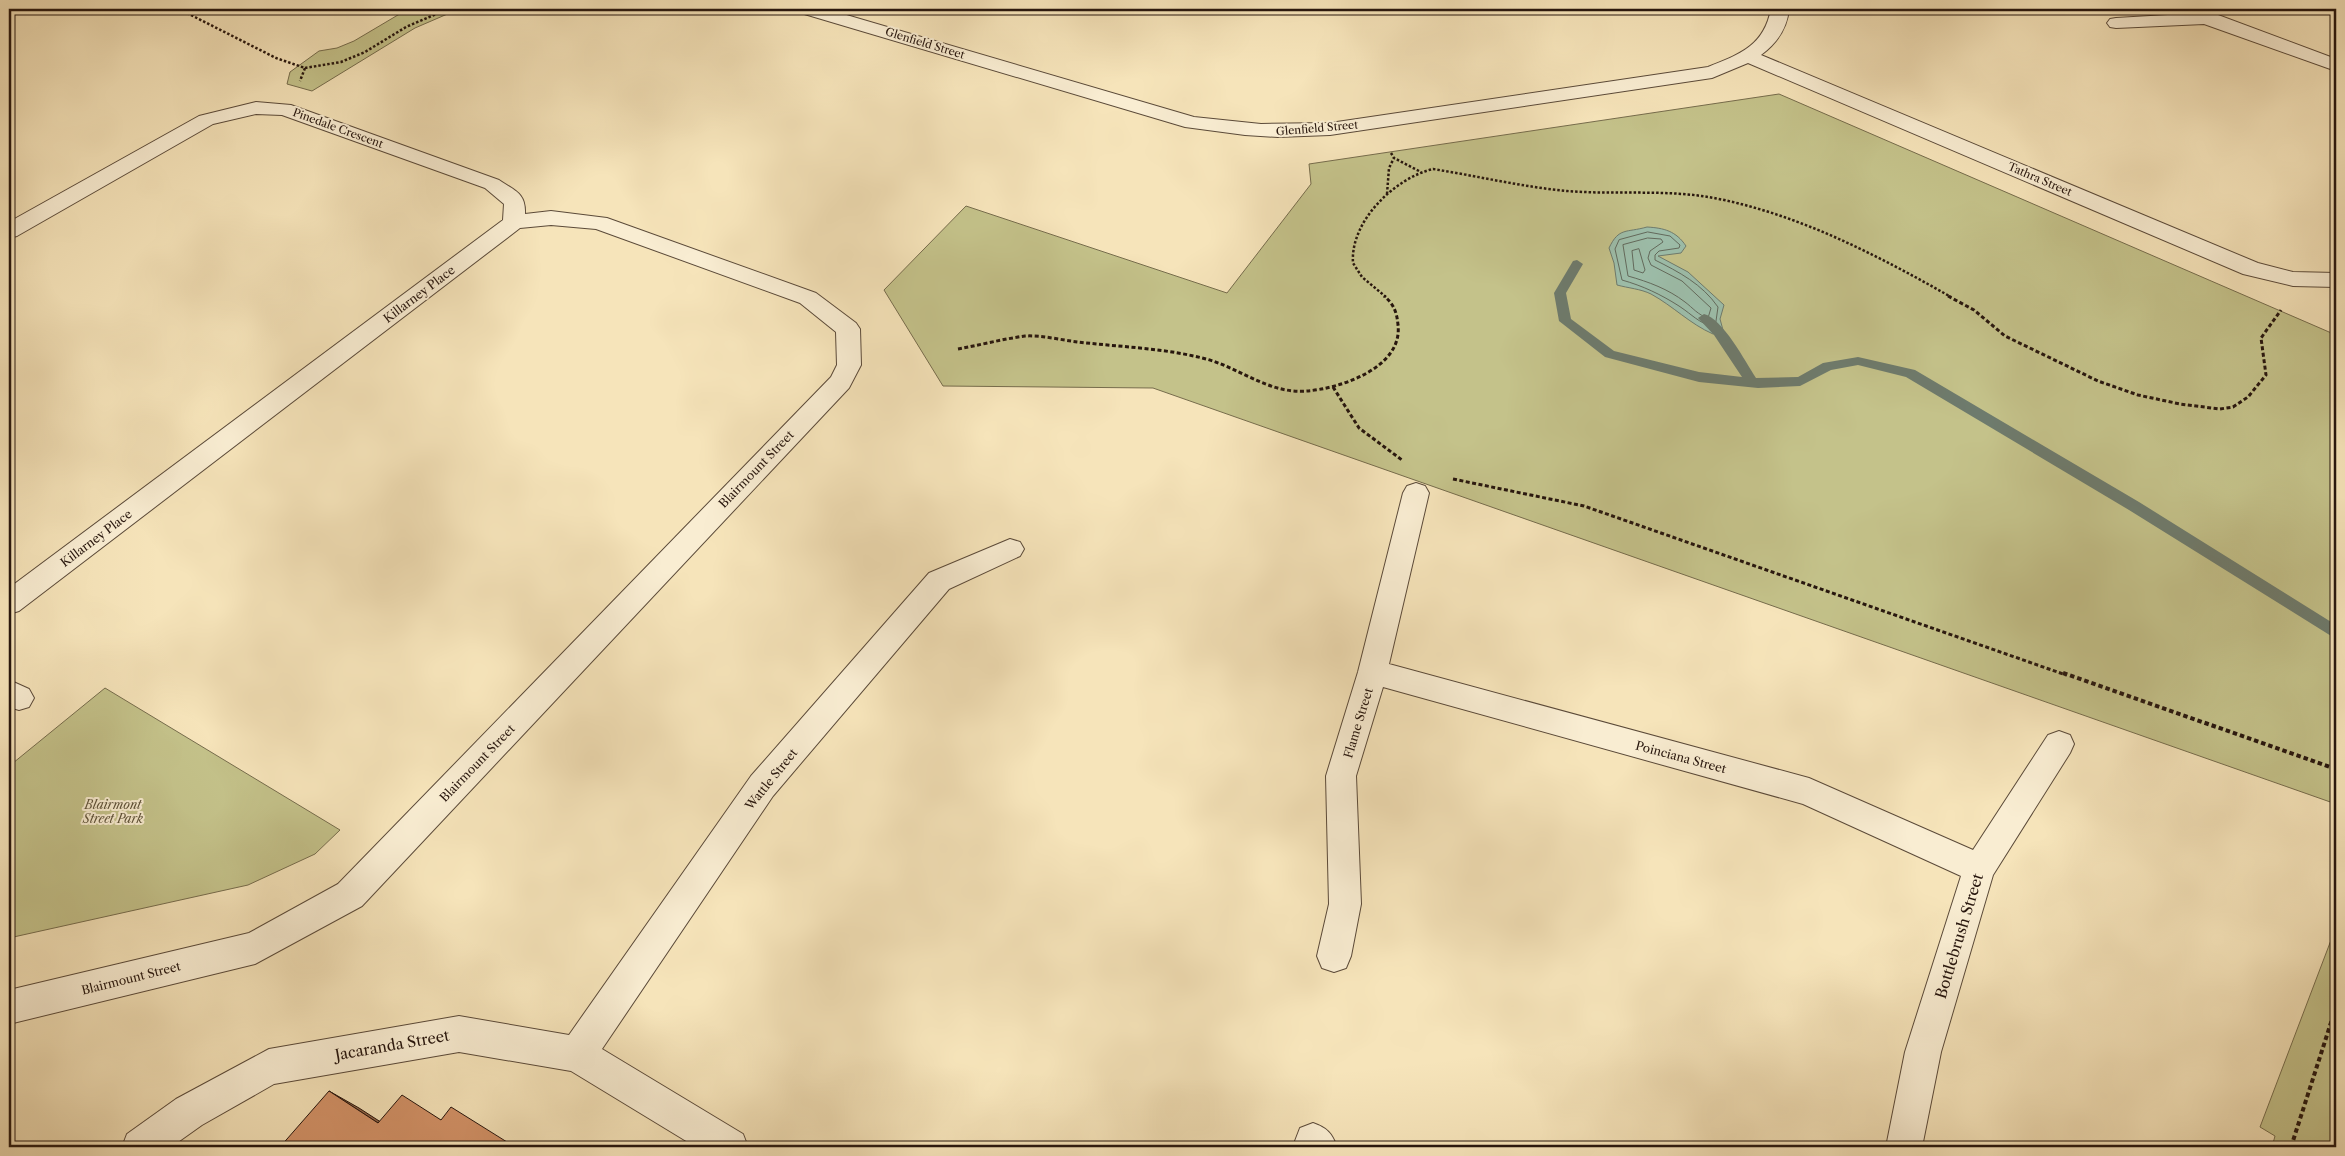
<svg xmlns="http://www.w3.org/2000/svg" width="2345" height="1156" viewBox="0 0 2345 1156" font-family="'Libre Caslon Text',serif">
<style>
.green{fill:#c4c28a;stroke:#766c4c}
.water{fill:#9dbfac;stroke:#6e7b6d}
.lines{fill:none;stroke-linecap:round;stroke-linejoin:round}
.shore{stroke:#626a5d;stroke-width:1}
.stream{fill:#6e7b6d;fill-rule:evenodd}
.minor-casing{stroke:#5b4a39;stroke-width:2}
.path-far2{stroke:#27160e;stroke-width:2.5;stroke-dasharray:2.5 2;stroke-linecap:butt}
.path-far1{stroke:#27160e;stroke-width:3;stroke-dasharray:4 2.5;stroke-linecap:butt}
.path{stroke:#27160e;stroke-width:4;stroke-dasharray:4.5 3;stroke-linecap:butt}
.minor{fill:#f9edd2;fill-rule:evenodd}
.shaded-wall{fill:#936649;stroke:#27160e}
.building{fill:#d29268;stroke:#27160e}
.labels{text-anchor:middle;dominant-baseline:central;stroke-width:4;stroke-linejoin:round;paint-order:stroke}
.far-street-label{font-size:11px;fill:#27160e;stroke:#f9edd2}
.street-label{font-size:12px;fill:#27160e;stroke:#f9edd2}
.park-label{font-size:12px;font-style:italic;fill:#5e5239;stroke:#f9edd2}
.near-street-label{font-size:15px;fill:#27160e;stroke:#f9edd2}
</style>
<rect width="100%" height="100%" fill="#f6e4ba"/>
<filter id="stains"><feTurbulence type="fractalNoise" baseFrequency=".004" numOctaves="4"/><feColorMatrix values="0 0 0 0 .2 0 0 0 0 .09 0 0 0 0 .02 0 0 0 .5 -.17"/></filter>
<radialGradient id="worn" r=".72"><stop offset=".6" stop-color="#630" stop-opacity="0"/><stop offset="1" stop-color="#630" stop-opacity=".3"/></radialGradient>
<path class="green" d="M408,9H459L415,28L312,91L287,84L290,72L319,51L337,48L354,41Z
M1779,94L2336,335V804L1153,388L943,386L884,290L966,206L1227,293L1311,184L1309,164Z
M105,688L340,830L315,854L248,885L9,938V760L13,763Z
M2336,927V1147H2272L2275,1136L2260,1127Z"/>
<path class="water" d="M1647,227C1664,228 1676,231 1686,246L1681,253L1658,256L1688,272L1724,305L1720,319L1723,330L1713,334C1690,324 1673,306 1651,294C1641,289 1628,288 1617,285L1614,263L1609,248C1619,227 1626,233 1647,227Z"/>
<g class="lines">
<path class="shore" d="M1648,232L1670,236L1680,245L1679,248L1659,251L1655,255V260C1679,272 1702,284 1718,307L1715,328C1696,321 1694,316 1679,306C1660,294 1643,286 1622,280L1615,249L1619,240Z
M1648,238L1661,239L1663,242L1650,251L1648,258L1651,265L1682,281L1711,308L1708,318C1698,315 1693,308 1685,302C1668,289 1649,282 1628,276L1623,245Z
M1639,249L1645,270L1643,273L1634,270L1632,251Z"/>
<path class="stream" d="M1577,260L1583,264L1566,293L1571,319L1614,351L1699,372L1742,377L1714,335L1698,318L1704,314C1723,319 1745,361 1756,378L1798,377L1823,363L1858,357L1915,370L2139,502L2336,625V639L2129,510L1906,377L1858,365L1831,370L1800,386L1758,388L1699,382L1605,357L1559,321L1554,293L1573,261Z"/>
<g class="minor-casing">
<path id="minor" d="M798,9H826L1194,117L1261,124L1330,123L1708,67C1740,54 1764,46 1771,9H1789C1787,29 1777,43 1761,55L2258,263L2293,272L2336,273V287L2293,286L2243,274L1748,63L1712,78L1330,135L1278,137L1245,135L1185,127L801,13Z
M2183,9H2202L2336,59V71L2204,24L2116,28L2110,27L2107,23L2110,19L2116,18L2185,14Z
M256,102L291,105L499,180C515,191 526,193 525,214L551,211L607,218L816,293L856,323L860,329L861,365L849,388L362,906L255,964L9,1024V990L249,933L338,884L831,377L837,365L836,332L800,303L596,229L551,225L520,228L19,611L9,614V588L503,220L504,204L485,188L282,115L256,114L213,124L17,236L9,238V222L199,116Z
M1416,483L1425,486L1429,493L1389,664L1809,778L1973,850L2048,735L2059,731L2070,735L2074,744L2070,753L1993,875L1941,1052L1922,1147H1886L1905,1052L1961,876L1803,804L1383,687L1356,776L1361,904L1351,956L1346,968L1334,972L1322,968L1317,956L1329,904L1326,776L1358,672L1403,493L1407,486Z
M1010,539L1020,542L1024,549L1020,556L949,589L773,796L602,1049L743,1134L748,1147H696L571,1071L459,1052L274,1084L202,1125L171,1147H122L127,1134L176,1099L269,1049L459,1016L569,1035L751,776L929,573Z
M9,680L29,689L34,698L29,707L19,710L9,707Z
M1313,1123C1327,1128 1332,1133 1337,1147H1297L1295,1141L1300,1128Z"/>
</g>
<path class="path-far2" d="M179,9L276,58L305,68L300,81
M305,68L341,62L365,52L406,27L448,9
M1391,153L1394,158L1419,171
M1387,194L1389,168L1394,158
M1386,297L1362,277L1353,263C1350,221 1395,178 1433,169C1477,176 1523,187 1567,191C1616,195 1666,189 1714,198C1798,214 1877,255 1951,297"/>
<path class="path-far1" d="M1948,296L1974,310L2005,336L2098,381L2138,395L2180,404L2220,409L2233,407L2248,397L2266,375L2261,338L2281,310
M958,349C980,345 1003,339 1025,336C1042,335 1061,340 1078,342C1120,347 1165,348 1206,359C1240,368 1269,394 1306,391C1339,389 1403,368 1398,325C1397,313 1394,304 1384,296
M1333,387L1359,428L1402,460
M1453,479L1584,506L2066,675"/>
<path class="path" d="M2063,673L2336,769
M2291,1147L2336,1007"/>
<use href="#minor" class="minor"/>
</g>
<path class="shaded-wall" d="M329,1091L359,1108L407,1139L378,1123Z"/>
<path class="building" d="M329,1091L378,1123L402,1095L441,1120L451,1107L515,1147H280Z"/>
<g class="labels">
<g class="far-street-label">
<text transform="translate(925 43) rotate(17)">Glenfield Street</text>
<text transform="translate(338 128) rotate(20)">Pinedale Crescent</text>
<text transform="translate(1317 128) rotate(-5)">Glenfield Street</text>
<text transform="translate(2040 179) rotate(23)">Tathra Street</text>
</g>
<g class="street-label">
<text transform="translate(419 294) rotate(-37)">Killarney Place</text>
<text transform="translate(756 469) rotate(-46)">Blairmount Street</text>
<text transform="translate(96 538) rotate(-37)">Killarney Place</text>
<text transform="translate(1358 723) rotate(-73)">Flame Street</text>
<text transform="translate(1681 757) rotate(15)">Poinciana Street</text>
<text transform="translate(477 763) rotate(-46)">Blairmount Street</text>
<text transform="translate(771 779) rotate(-51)">Wattle Street</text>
<text transform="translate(131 978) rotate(-14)">Blairmount Street</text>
</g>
<g class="park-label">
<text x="113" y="804">Blairmont<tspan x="113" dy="14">Street Park</tspan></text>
</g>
<g class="near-street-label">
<text transform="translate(1959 936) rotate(-73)">Bottlebrush Street</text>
<text transform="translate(392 1045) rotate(-10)">Jacaranda Street</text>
</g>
</g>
<rect width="2345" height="1156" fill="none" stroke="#f6e4ba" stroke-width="30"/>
<rect x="10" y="10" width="2325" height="1136" fill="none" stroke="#27160e" stroke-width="2.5"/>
<rect x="15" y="15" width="2315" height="1126" fill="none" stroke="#27160e"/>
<rect width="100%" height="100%" filter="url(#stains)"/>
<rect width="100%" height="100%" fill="url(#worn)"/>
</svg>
